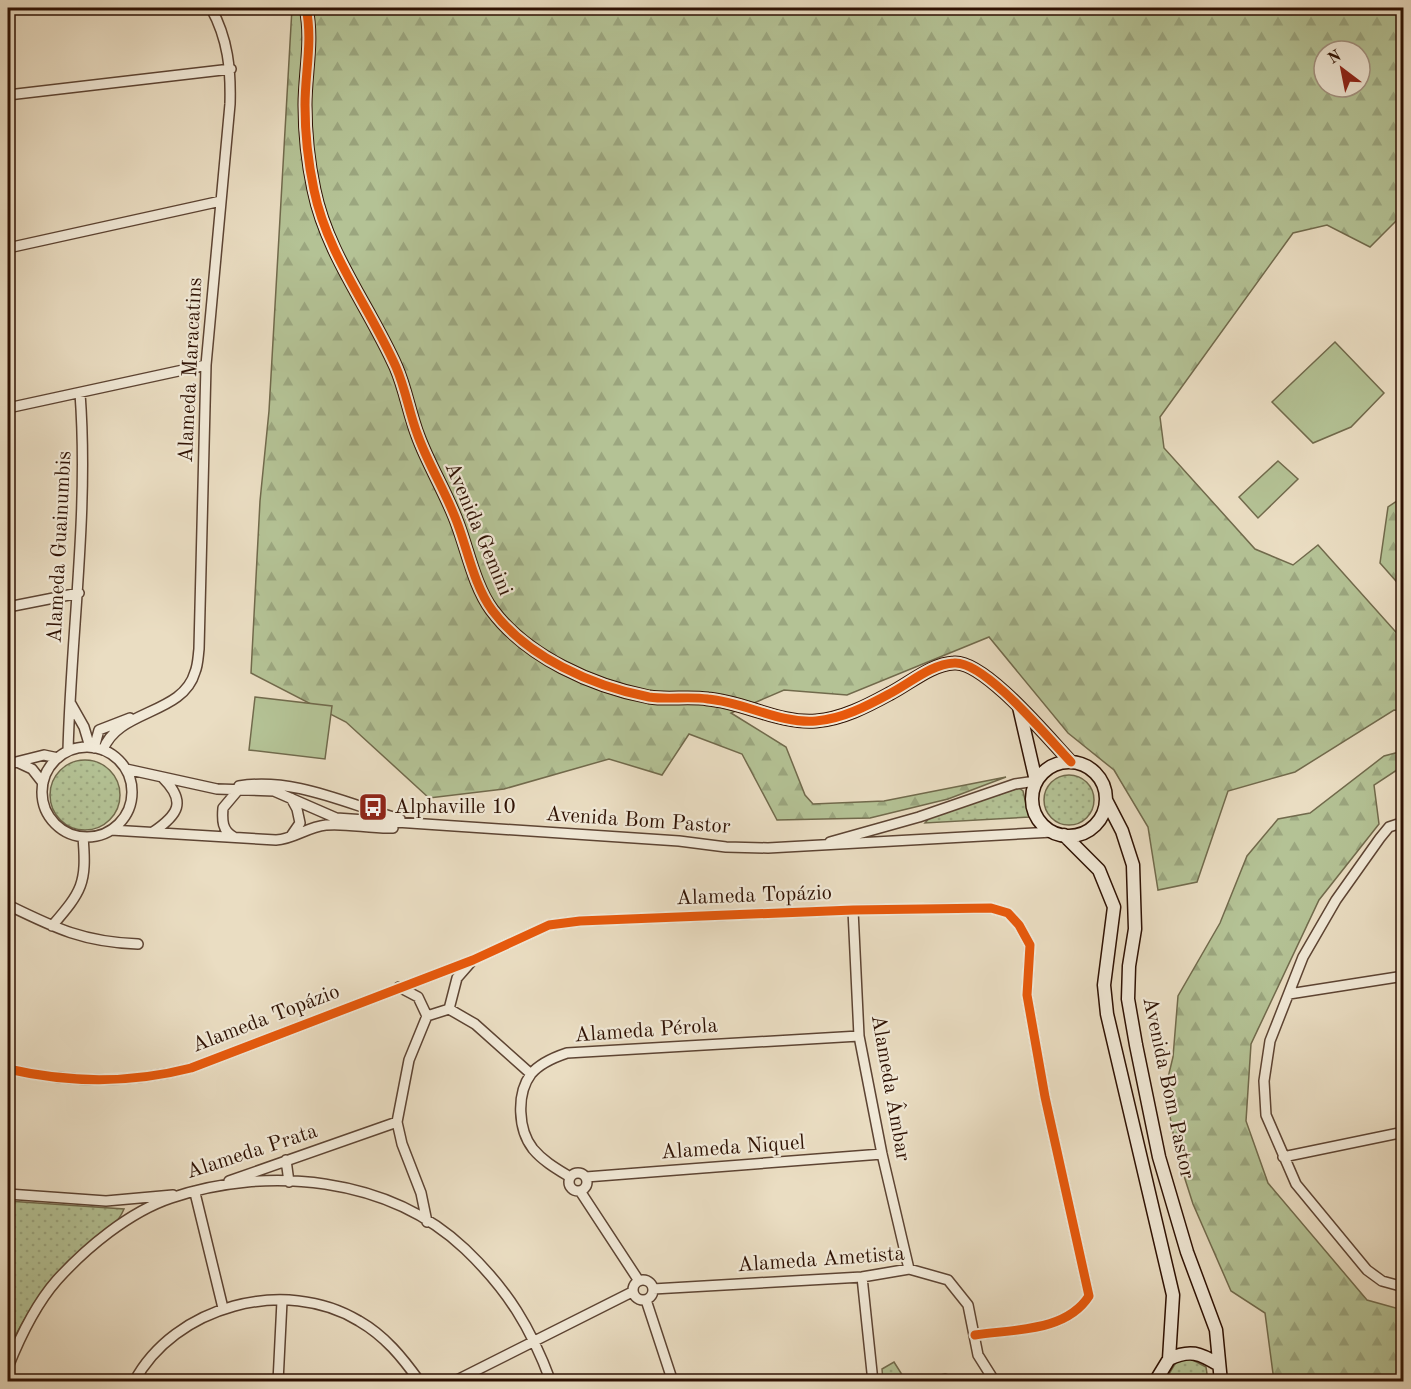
<svg xmlns="http://www.w3.org/2000/svg" width="1411" height="1389" viewBox="0 0 1411 1389" font-family="'Old Standard TT',serif">
<style>
.grass{fill:url(#grass-dots);stroke:#716a4c;stroke-width:1.5}
.forest{fill:url(#forest-firs);stroke:#716a4c;stroke-width:1.5;fill-rule:evenodd}
.garden{fill:#b4c295;stroke:#716a4c;stroke-width:1.5}
.lines{fill:none;stroke-linecap:round;stroke-linejoin:round}
.street-casing{stroke:#5d4433;stroke-width:12}
.secondary-casing{stroke:#2e1103;stroke-width:15}
.street{stroke:#f1e9d7;stroke-width:9}
.secondary{stroke:#f1e9d7;stroke-width:12}
.cycleway-casing{stroke:#f1e9d7;stroke-width:13}
.cycleway{stroke:#e8590c;stroke-width:9}
.labels{text-anchor:middle;dominant-baseline:central;stroke-width:4.5;stroke-linejoin:round;paint-order:stroke}
.street-label{font-size:21px;fill:#2e1103;stroke:#f1e9d7}
.poi-label{font-size:21px;fill:#2e1103;stroke:#f1e9d7;text-anchor:start}
</style>
<defs>
<pattern id="grass-dots" width="8" height="8" patternUnits="userSpaceOnUse" patternTransform="scale(1.5)"><rect width="8" height="8" fill="#b4c295"/><path d="M2 2h.1M6 6h.1" fill="none" stroke="#9ba67f" stroke-width="1.8" stroke-linecap="round"/></pattern>
<pattern id="forest-firs" width="22" height="20" patternUnits="userSpaceOnUse" patternTransform="scale(1.5)"><rect width="22" height="20" fill="#b4c295"/><path d="M5 1l3.5 6h-7zM16 11l3.5 6h-7z" fill="#9ba67f"/></pattern>
</defs>
<rect width="100%" height="100%" fill="#eaddc2"/>
<filter id="stains"><feTurbulence type="fractalNoise" baseFrequency=".00333" numOctaves="4"/><feColorMatrix values="0 0 0 0 .2 0 0 0 0 .09 0 0 0 0 .02 0 0 0 .5 -.17"/></filter>
<radialGradient id="worn" r=".72"><stop offset=".6" stop-color="#630" stop-opacity="0"/><stop offset="1" stop-color="#630" stop-opacity=".3"/></radialGradient>
<path class="grass" d="M50 795a35 35 0 1 1 70 0a35 35 0 1 1-70 0Z
M1044 800a25 25 0 1 1 50 0a25 25 0 1 1-50 0Z
M1019,788L1023,791L1029,817L925,823L930,817Z
M8,1201L124,1209C115,1231 91,1241 74,1257C46,1284 23,1316 8,1352Z
M1189,1358L1206,1367L1208,1381L1164,1382L1178,1359Z
M894,1362L906,1381H883L882,1369Z
M945,1374L972,1381H910Z"/>
<path class="forest" d="M292,8H1403V214L1370,247L1327,225L1293,233L1160,417L1164,448L1255,549L1293,565L1318,545L1403,640V711L1394,710L1295,772L1228,791L1197,882L1158,890L1148,827L1114,770L1068,733L989,637L847,695L784,690L731,713L786,747L805,795L813,804L884,801L1006,777L948,799L870,818L777,820L742,754L689,734L662,775L609,759L504,789L429,798L346,722L251,673L260,501L269,411ZM1324,51H1360V87H1324Z
M1403,497V589L1380,563L1388,507Z
M1403,751V766L1374,785L1379,824L1319,900L1251,1044L1246,1121L1268,1183L1367,1300L1403,1310V1381H1274L1265,1313L1231,1291L1193,1204L1177,1154L1165,1090L1173,1057L1178,996L1220,923L1247,856L1278,819L1310,813L1384,756Z"/>
<path class="garden" d="M1335,342L1384,393L1351,427L1313,443L1272,402Z
M1278,461L1298,479L1258,518L1239,497Z
M255,697L332,706L325,759L249,750Z"/>
<g class="lines">
<g class="street-casing">
<path id="street" d="M8,95L231,69
M8,248L221,201
M8,408L206,365
M8,607L79,593
M71,704L84,727L90,747
M42 792a45 45 0 1 1 90 0a45 45 0 1 1-90 0Z
M94,748L99,730L130,718
M103,750C118,709 183,715 195,672C198,665 198,657 199,649L206,365L230,104C231,69 228,39 211,8
M68,751C71,632 89,513 80,393
M17,762L32,769L43,783
M8,764L44,755L58,758
M126,769L217,789L274,791L336,818L679,841L726,847L768,848L1053,832
M239,786C294,777 347,804 400,819
M291,798L297,809L300,823L291,836
M1404,822L1389,827L1380,838L1336,900L1303,957L1270,1041L1264,1081L1266,1115L1296,1184L1367,1270L1382,1281L1404,1287
M111,830L276,840C294,839 307,827 326,825C348,823 370,829 393,828
M153,832C178,815 187,802 163,778
M234,837C222,831 222,820 223,808L239,789
M830,842L919,817L1015,784L1036,781
M8,905C55,928 83,942 138,944
M853,910L859,1036L882,1154L909,1269
M52,926C82,891 87,884 83,837
M399,987L418,997L427,1016
M1289,994L1404,976
M449,1009L475,1024L531,1074
M8,1069C69,1083 129,1084 191,1068L473,960L549,925L580,921L853,910L991,908L1008,913L1019,925L1030,945L1027,995L1045,1097L1089,1296C1066,1332 1014,1329 975,1335
M1283,1157L1404,1132
M286,1160L289,1182
M569 1182a9 9 0 1 1 18 0a9 9 0 1 1-18 0Z
M570,1177C557,1169 543,1161 533,1149C518,1130 516,1094 531,1074C540,1063 555,1057 567,1053L859,1036
M586,1177L882,1154
M229,1181L397,1122
M580,1191L639,1281
M195,1193L223,1308
M8,1194L106,1201L173,1195
M427,1222L421,1193L402,1144L397,1122L409,1060L427,1016L449,1009L457,978L471,962
M862,1277L873,1382
M633 1290a10 10 0 1 1 20 0a10 10 0 1 1-20 0Z
M653,1289L862,1277L909,1269L948,1280L968,1305L978,1355L995,1382
M646,1300L673,1382
M8,1367C20,1337 35,1305 57,1280C86,1248 129,1212 171,1198C267,1165 389,1177 465,1249C508,1290 531,1328 551,1382
M134,1382C174,1306 285,1276 359,1321C385,1336 402,1357 420,1382
M278,1382L282,1301
M453,1382L632,1292"/>
</g>
<g class="secondary-casing">
<path id="secondary" d="M306,8C313,40 305,73 305,105C305,134 308,162 314,190C327,254 370,308 396,367C406,390 409,413 418,436C429,466 447,494 458,525C468,552 475,587 492,610C527,657 592,686 649,697C669,700 688,696 708,699C744,702 780,724 816,721C842,719 867,706 889,694C909,684 931,664 954,663C984,660 1049,739 1071,762
M1019,707L1036,781
M1032 799a37 37 0 1 1 74 0a37 37 0 1 1-74 0Z
M1106,800L1122,831L1133,865L1135,929L1129,966L1128,999L1136,1045L1159,1157L1187,1252L1216,1330L1221,1382
M1064,835L1099,870L1114,907L1104,985L1107,1014L1173,1295L1169,1359L1155,1382
M1169,1359C1190,1349 1200,1353 1219,1365"/>
</g>
<use href="#street" class="street"/>
<use href="#secondary" class="secondary"/>
<g class="cycleway-casing">
<path id="cycleway" d="M306,8C313,40 305,73 305,105C305,134 308,162 314,190C327,254 370,308 396,367C406,390 409,413 418,436C429,466 447,494 458,525C468,552 475,587 492,610C527,657 592,686 649,697C669,700 688,696 708,699C744,702 780,724 816,721C842,719 867,706 889,694C909,684 931,664 954,663C984,660 1049,739 1071,762
M8,1069C69,1083 129,1084 191,1068L473,960L549,925L580,921L853,910L991,908L1008,913L1019,925L1030,945L1027,995L1045,1097L1089,1296C1066,1332 1014,1329 975,1335"/>
</g>
<use href="#cycleway" class="cycleway"/>
</g>
<defs>
<g id="bus-square" transform="scale(1.5)"><rect x="-9" y="-9" width="18" height="18" rx="4" fill="#8f2418" stroke="#f1e9d7"/><path d="M-5-6H5V4H4V6H2V4H-2V6H-4V4H-5ZM-3.5-4V0h7V-4ZM-3.5 1.2v1.5H-2V1.2ZM2 1.2v1.5H3.5V1.2Z" fill="#fff"/></g>
</defs>
<g fill-rule="evenodd">
<use href="#bus-square" x="373" y="807"/>
</g>
<g class="labels">
<g class="street-label">
<text transform="translate(191 370) rotate(-87)">Alameda Maracatins</text>
<text transform="translate(478 529) rotate(67)">Avenida Gemini</text>
<text transform="translate(60 547) rotate(-87)">Alameda Guainumbis</text>
<text transform="translate(638 821) rotate(4)">Avenida Bom Pastor</text>
<text transform="translate(754 896) rotate(-2)">Alameda Topázio</text>
<text transform="translate(266 1019) rotate(-21)">Alameda Topázio</text>
<text transform="translate(646 1031) rotate(-4)">Alameda Pérola</text>
<text transform="translate(890 1088) rotate(80)">Alameda Âmbar</text>
<text transform="translate(1168 1088) rotate(78)">Avenida Bom Pastor</text>
<text transform="translate(733 1148) rotate(-4)">Alameda Niquel</text>
<text transform="translate(252 1152) rotate(-18)">Alameda Prata</text>
<text transform="translate(821 1260) rotate(-4)">Alameda Ametista</text>
</g>
<g class="poi-label">
<text x="394" y="807">Alphaville 10</text>
</g>
</g>
<rect width="1411" height="1389" fill="none" stroke="#eaddc2" stroke-width="30"/>
<rect x="9" y="9" width="1393" height="1371" fill="none" stroke="#2e1103" stroke-width="3"/>
<rect x="15" y="15" width="1381" height="1359" fill="none" stroke="#2e1103" stroke-width="1.5"/>
<g transform="translate(1342 69) rotate(328)"><circle r="28" fill="#f1e9d7" stroke="#a39382" stroke-width="1.5"/>
<path d="M0-4.5L10 22L0 15L-10 22Z" fill="#8f2418"/>
<text y="-9" font-size="16" font-weight="bold" text-anchor="middle" fill="#2e1103">N</text>
</g>
<rect width="100%" height="100%" filter="url(#stains)"/>
<rect width="100%" height="100%" fill="url(#worn)"/>
</svg>
